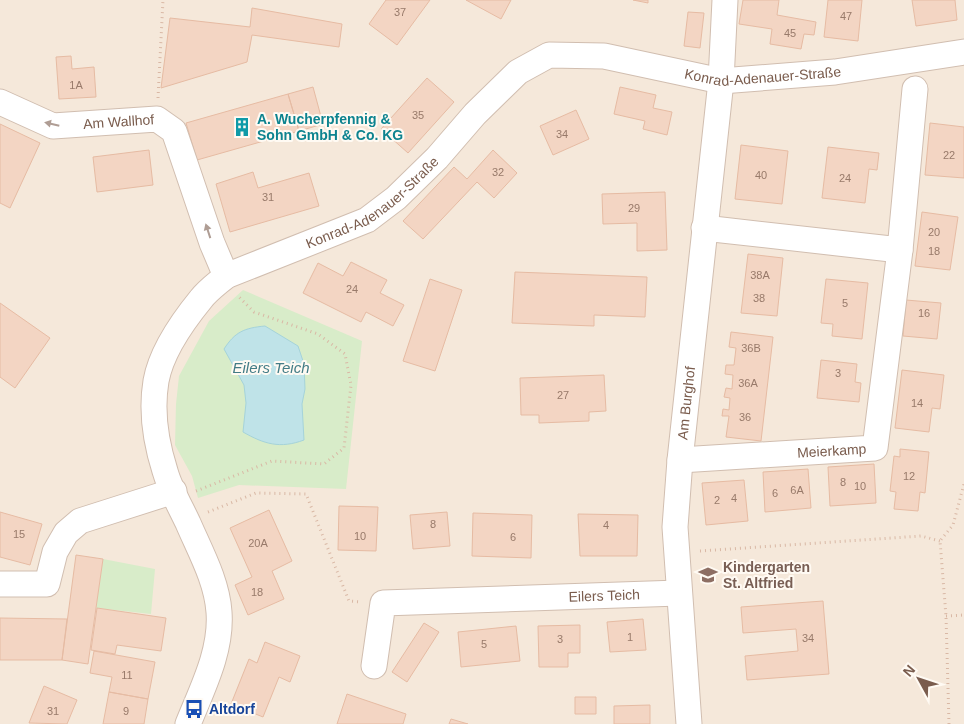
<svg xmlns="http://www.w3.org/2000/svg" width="964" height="724" viewBox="0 0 964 724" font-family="Arial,sans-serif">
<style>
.residential{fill:#f5e8da}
.green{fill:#d8ecc9}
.water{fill:#bfe3e8;stroke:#a5d3da}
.building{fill:#f3d5c3;stroke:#e6bba3}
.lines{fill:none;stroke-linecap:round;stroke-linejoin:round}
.minor-casing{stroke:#d1beb0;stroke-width:27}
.path{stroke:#d9b8a5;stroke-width:3;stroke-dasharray:1 4;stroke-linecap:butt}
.minor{stroke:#fff;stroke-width:25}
.oneway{fill:#af9d94}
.labels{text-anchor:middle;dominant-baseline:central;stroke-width:4;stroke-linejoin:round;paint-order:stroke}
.number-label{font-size:11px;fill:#987a6a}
.street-label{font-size:14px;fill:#7a5c4d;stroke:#fffaf3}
.culture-label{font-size:14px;font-weight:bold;fill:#0d838f;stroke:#fffaf3;text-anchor:start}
.education-label{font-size:14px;font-weight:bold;fill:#785e54;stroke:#fffaf3;text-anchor:start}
.transit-label{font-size:14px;font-weight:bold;fill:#164399;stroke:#fffaf3;text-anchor:start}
.water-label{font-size:15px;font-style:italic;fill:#437c86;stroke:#fffaf3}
</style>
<rect width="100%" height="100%" fill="#fdf6ec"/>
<path class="residential" d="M0,0H964V724H0Z"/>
<path class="green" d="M243,290L362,341L346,489L239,485L198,498L192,476L175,445L176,404L179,376L209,321Z
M103,559L155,569L151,614L96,608Z"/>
<path class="water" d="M265,326L298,346L304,364L305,389L302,404L304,440C280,449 264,444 243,432L246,403L244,385L224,349C235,332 244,328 265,326Z"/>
<path class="building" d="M386,0H430L397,45L369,24Z
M466,0H511L501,19Z
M633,0H648V3Z
M743,0H779L777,15L816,22L814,35L804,34L801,49L770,44L772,29L739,24Z
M828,0H862L858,41L824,37Z
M912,0H955L957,20L916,26Z
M252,8L342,24L339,47L252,35L247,62L161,88L170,18L250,27Z
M688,12L704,13L700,48L684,46Z
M71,56L72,69L94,67L96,97L59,99L56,57Z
M427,78L454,102L408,153L381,129Z
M313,87L323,124L299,131L288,94Z
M620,87L656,95L653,108L672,112L667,135L643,129L645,121L614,114Z
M288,94L299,131L197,160L186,123Z
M576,110L589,139L553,155L540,126Z
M930,123L964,127V178L925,175Z
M0,124L40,143L10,208L0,203Z
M741,145L788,151L782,204L735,199Z
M828,147L879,153L877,170L869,169L865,203L822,198Z
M149,150L153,185L97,192L93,157Z
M493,150L517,173L494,198L477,182L423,239L403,221L454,167L467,179Z
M253,172L258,188L309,173L319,206L230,232L216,184Z
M665,192L667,250L637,251V223L603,224L602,194Z
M922,212L958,217L950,270L915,266Z
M748,254L783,258L777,316L741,313Z
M351,262L387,280L380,293L404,305L393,326L366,312L361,322L303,293L318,263L343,276Z
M515,272L647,277L645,317L594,315V326L512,323Z
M430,279L462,290L435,371L403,361Z
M826,279L868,283L862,339L832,336L833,324L821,323Z
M906,300L941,303L937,339L903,336Z
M0,303L50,338L15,388L0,377Z
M731,332L773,337L761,441L726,437L729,416H722L723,409L729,410L730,398L724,397L726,388L732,389L733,375L725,374L726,365H734L736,348L729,347Z
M821,360L857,364L855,382L861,383L859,402L817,398Z
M902,370L944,375L940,409L932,408L929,432L895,428Z
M604,375L606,411L589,412V421L539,423V415H521L520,378Z
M900,449L929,452L925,493L920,492L918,511L894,509L896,492L890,491L894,456L900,457Z
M874,464L876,503L830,506L828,467Z
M808,469L811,508L765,512L763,472Z
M744,480L748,521L706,525L702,483Z
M339,506L378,507L376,551L338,550Z
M269,510L292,561L272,571L284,599L248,615L235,585L252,577L230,528Z
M0,512L42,524L30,565L0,557Z
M447,512L450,546L413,549L410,515Z
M473,513L532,515L531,558L472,556Z
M578,514L638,515L637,556H580Z
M76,555L103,559L88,664L62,660Z
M823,601L829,674L747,680L745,656L798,651L796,629L743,633L741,607Z
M97,608L166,618L161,651L117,645L115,654L91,650Z
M0,618L67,619L62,660H0Z
M643,619L646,650L610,652L607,622Z
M424,623L439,632L407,682L392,672Z
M580,625V653H568V667H539L538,626Z
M516,626L520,661L461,667L458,632Z
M265,642L300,656L290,682L279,677L263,717L231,704L249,659L257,663Z
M94,651L155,662L148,699L109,692L112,677L90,673Z
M44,686L77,700L67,724L29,723Z
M109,692L148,699L144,724H103Z
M347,694L406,714L403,724H337Z
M575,697H596V714H575Z
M650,705V724H614V706Z
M451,719L468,724H449Z"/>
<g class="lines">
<g class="minor-casing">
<g id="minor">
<path id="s1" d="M0,102L53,126L157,119L174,131L212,243L226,276"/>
<path d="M704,228L900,250L915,89"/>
<path id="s2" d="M680,460L875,448L900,250"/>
<path d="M0,584H47L55,552L66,533L80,521L174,491"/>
<path id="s3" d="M374,666L383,603L679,593"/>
<path id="s4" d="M188,724C202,689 222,651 219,612C217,581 200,551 188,523C180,506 170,489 165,471C156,443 151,411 156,381C161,353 183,321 201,299C208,290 218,283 226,276L367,220L396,198L437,158L475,114L518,72L549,55L604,56L721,81L835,72L964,52"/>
<path id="s5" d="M689,724L675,527L680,460L721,81L725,0"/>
</g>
</g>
<path class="path" d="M158,98L163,0
M196,491L272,461L324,464L344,448L351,385L345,354L318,334L254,312L238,296
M208,512L256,493L306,494L349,601L361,602
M700,551L921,536L940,541
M946,616L964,615
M949,724L946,616L940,541L953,525L964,484"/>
<use href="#minor" class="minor"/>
</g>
<defs><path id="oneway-solid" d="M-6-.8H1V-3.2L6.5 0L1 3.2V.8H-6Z" transform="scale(1.25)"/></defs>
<g class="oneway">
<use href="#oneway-solid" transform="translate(52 124) rotate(-167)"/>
<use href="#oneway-solid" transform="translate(208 231) rotate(-108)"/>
</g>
<defs>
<g id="building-bare" transform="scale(1.5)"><path d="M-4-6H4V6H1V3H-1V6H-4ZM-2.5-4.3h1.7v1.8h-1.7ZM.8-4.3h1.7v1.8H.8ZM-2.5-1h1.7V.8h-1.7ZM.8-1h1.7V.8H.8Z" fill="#0f9aa8" stroke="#fffaf3" stroke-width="2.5" paint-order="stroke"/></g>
<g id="school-bare" transform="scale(1.5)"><path d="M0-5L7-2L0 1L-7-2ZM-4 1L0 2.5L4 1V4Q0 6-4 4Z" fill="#8d6e63" stroke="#fffaf3" stroke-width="2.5" paint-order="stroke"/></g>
<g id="bus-bare" transform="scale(1.5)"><path d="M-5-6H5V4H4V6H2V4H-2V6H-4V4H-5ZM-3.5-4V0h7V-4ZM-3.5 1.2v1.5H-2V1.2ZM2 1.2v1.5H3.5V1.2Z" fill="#1a4fb4" stroke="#fffaf3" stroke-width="2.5" paint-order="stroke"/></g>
</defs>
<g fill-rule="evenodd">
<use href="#building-bare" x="242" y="127"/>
<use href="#school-bare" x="708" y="575"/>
<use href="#bus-bare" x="194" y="709"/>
</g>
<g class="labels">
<g class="number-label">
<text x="400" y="12">37</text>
<text x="846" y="16">47</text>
<text x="790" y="33">45</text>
<text x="76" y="85">1A</text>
<text x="418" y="115">35</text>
<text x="562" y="134">34</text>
<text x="949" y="155">22</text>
<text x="498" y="172">32</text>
<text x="761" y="175">40</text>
<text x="845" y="178">24</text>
<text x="268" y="197">31</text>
<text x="634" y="208">29</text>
<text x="934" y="232">20</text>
<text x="934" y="251">18</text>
<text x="760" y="275">38A</text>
<text x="352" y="289">24</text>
<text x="759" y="298">38</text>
<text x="845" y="303">5</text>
<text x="924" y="313">16</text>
<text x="751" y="348">36B</text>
<text x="838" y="373">3</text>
<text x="748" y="383">36A</text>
<text x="563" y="395">27</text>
<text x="917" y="403">14</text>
<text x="745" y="417">36</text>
<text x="909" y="476">12</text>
<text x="843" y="482">8</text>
<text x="860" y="486">10</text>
<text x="797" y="490">6A</text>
<text x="775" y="493">6</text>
<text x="734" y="498">4</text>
<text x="717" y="500">2</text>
<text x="433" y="524">8</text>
<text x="606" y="525">4</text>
<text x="19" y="534">15</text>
<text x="360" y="536">10</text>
<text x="513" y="537">6</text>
<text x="258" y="543">20A</text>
<text x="257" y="592">18</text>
<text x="630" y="637">1</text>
<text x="808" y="638">34</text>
<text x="560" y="639">3</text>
<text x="484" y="644">5</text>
<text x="127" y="675">11</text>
<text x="53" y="711">31</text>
<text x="126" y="711">9</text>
</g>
<g class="street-label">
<text stroke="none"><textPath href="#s4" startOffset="1104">Konrad-Adenauer-Straße</textPath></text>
<text stroke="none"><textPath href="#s1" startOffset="124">Am Wallhof</textPath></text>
<text stroke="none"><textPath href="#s4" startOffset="654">Konrad-Adenauer-Straße</textPath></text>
<text stroke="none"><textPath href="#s5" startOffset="322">Am Burghof</textPath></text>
<text stroke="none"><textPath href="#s2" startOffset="152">Meierkamp</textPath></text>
<text stroke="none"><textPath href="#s3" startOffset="285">Eilers Teich</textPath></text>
</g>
<g class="culture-label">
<text x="257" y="119">A. Wucherpfennig &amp;<tspan x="257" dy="16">Sohn GmbH &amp; Co. KG</tspan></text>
</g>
<g class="education-label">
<text x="723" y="567">Kindergarten<tspan x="723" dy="16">St. Altfried</tspan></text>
</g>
<g class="transit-label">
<text x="209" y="709">Altdorf</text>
</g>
<g class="water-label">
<text x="271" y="367">Eilers Teich</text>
</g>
</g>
<g transform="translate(919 679) rotate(310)" stroke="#fffaf3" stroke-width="4" paint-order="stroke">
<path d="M0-4L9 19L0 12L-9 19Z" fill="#7a5c4d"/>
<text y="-8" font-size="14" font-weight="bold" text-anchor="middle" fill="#7a5c4d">N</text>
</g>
</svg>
